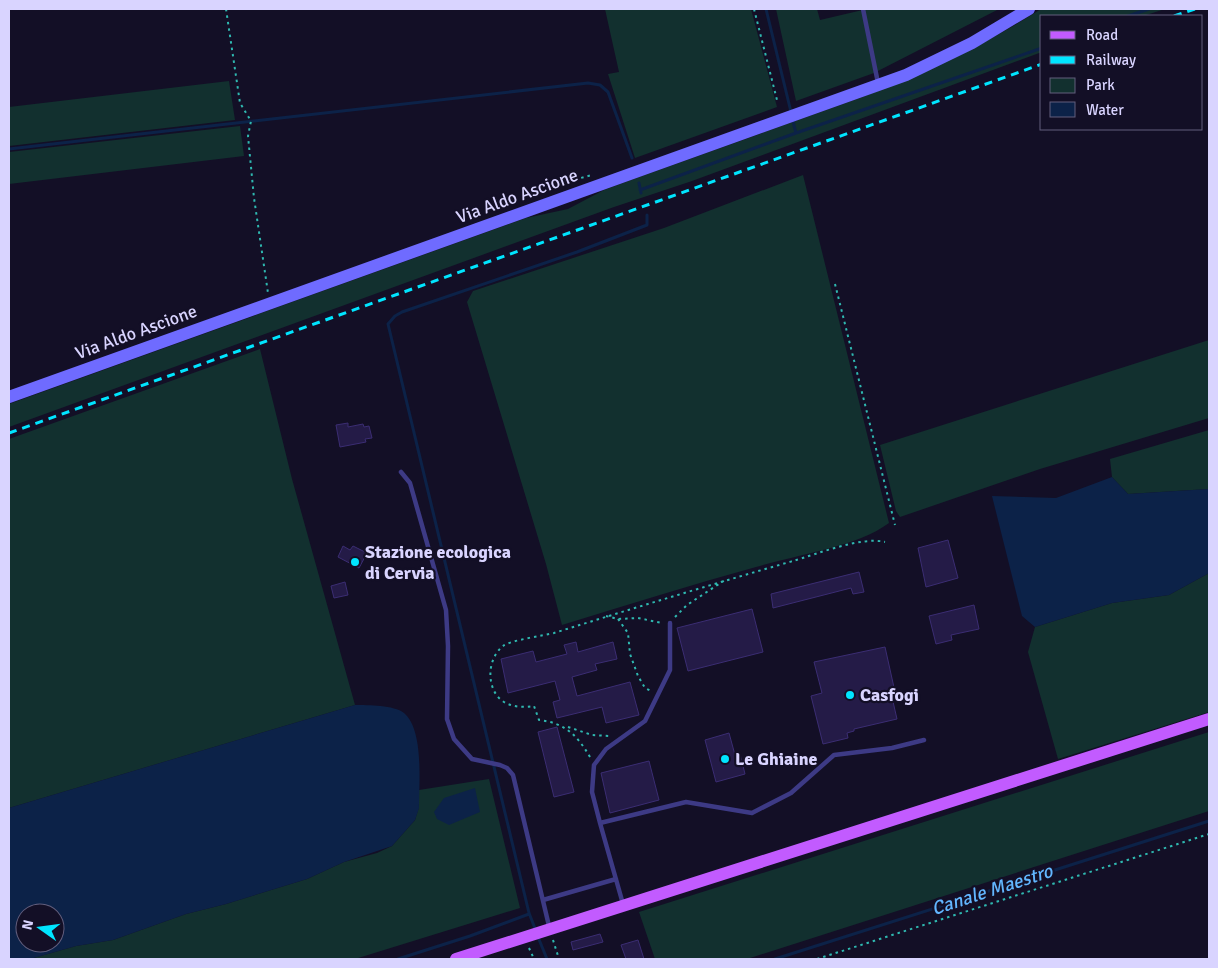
<svg xmlns="http://www.w3.org/2000/svg" width="1218" height="968" viewBox="0 0 1218 968" font-family="Signika,sans-serif">
<style>
.green{fill:#12302f}
.water{fill:#0c2248;fill-rule:evenodd}
.lines{fill:none;stroke-linecap:round;stroke-linejoin:round}
.stream{stroke:#0c2248;stroke-width:3}
.building{fill:#241b47;stroke:#3b2d73}
.path{stroke:#2fb8b0;stroke-width:2;stroke-dasharray:2.5 4;stroke-linecap:butt}
.lane{stroke:#3d3a85;stroke-width:4.5}
.secondary{stroke:#6f6bff;stroke-width:12}
.primary{stroke:#c25bff;stroke-width:12}
.rail{stroke:#00e5ff;stroke-width:3;stroke-dasharray:8 6;stroke-linecap:butt}
.poi-dot{fill:#00e5ff;stroke:#130f26;stroke-width:2}
.labels{text-anchor:middle;dominant-baseline:central;stroke-width:4.5;stroke-linejoin:round;paint-order:stroke}
.street-label{font-size:18px;fill:#d9d4ff;stroke:#130f26}
.poi-label{font-size:18px;font-weight:bold;fill:#d9d4ff;stroke:#130f26;text-anchor:start}
.water-label{font-size:19px;font-style:italic;fill:#62b6ff;stroke:#130f26}
</style>
<rect width="100%" height="100%" fill="#130f26"/>
<path class="green" d="M605,9H751L777,107L635,158L608,74L619,72Z
M776,9H817L820,20L867,9H999L874,73L796,101Z
M1041,9H1165L1143,16H1042V52L692,181L614,207L9,427V404L526,218L568,209L604,190L634,179L860,98C922,74 985,45 1041,9Z
M229,81L235,120L9,146V107Z
M240,126L244,156L9,184V152Z
M803,175L889,523C857,547 795,555 756,567C691,585 627,605 562,625L546,564L467,302L473,291L664,228Z
M1209,340V418L1040,469L900,517L896,511L880,445Z
M260,349L292,479L355,705L9,808V439Z
M1209,430V489L1128,494L1112,477L1110,459Z
M1209,573V712L1058,759L1028,652L1035,627L1112,603L1169,595Z
M1209,732V811L747,959H655L639,912Z
M489,779L520,908L355,959H30L76,946L113,940L186,914L226,904L307,879L344,862L377,853L392,846L415,820L419,807V790Z"/>
<path class="water" d="M1112,477L1128,494L1209,489V573L1169,595L1112,603L1035,627L1022,616L992,496L1056,498Z
M355,705C368,705 394,705 404,713C424,730 419,783 419,808L415,820L392,846L344,862L307,879L226,904L186,914L113,940L76,946L30,959H9V808ZM25,913H55V943H25Z
M475,788L480,812L449,825L437,819L434,812L444,798Z"/>
<g class="lines">
<path class="stream" d="M766,9L791,112
M1128,16L1149,9
M796,133L1042,48
M9,149L588,83L600,85L608,92L632,158
M639,183L641,193
M640,190L796,133L792,118
M536,931L529,913L388,324L395,316L402,312L577,252L647,225V215
M538,937L547,959
M398,959L470,936L529,914
M775,959L1209,821"/>
</g>
<path class="building" d="M348,423V427L363,424L364,427L369,426L372,438L365,439L366,442L340,447L336,425Z
M948,540L958,578L926,587L918,548Z
M343,546L350,550L353,546L367,553L359,568L338,557Z
M859,572L864,592L853,594L851,588L773,608L771,594Z
M345,582L348,595L334,598L331,586Z
M974,605L979,629L951,635L952,640L936,644L929,616Z
M752,609L763,652L688,671L677,628Z
M576,642L578,652L613,642L617,659L595,664L597,670L572,677L577,696L630,682L639,715L606,723L602,707L557,718L553,702L560,700L555,681L508,693L501,659L533,651L536,662L567,654L564,645Z
M885,647L895,692L891,693L897,719L854,729V731L847,733L848,738L823,744L811,696L822,693L814,662Z
M557,727L574,792L554,797L538,732Z
M729,733L735,755L740,754L745,774L716,782L705,740Z
M649,761L659,800L610,813L601,773Z
M600,934L603,942L573,950L571,942Z
M638,940L644,959H626L621,945Z"/>
<g class="lines">
<path class="path" d="M226,9L240,103L251,121L248,136L254,198L268,293
M754,9L777,100
M533,196L547,187L592,175
M835,284L895,525
M606,616L618,619L638,618L662,623
M675,617L687,605L725,580
M618,619L628,633L630,654L638,676L645,688L651,691
M568,727L592,735L610,736
M590,757C577,735 565,723 539,720L534,706C522,708 508,707 499,698C486,684 488,658 503,646C511,640 542,636 554,633C634,608 713,584 793,561C817,554 862,536 885,542
M553,940L559,959
M529,948L534,959
M817,959L1209,834"/>
<path class="lane" d="M863,9L878,83
M401,472L410,483L446,610L448,646L447,719L454,739L472,759L500,765L507,768L513,775L549,926
M600,823L592,792L594,765L606,749L645,721L670,670V623
M543,900L616,879
M623,904L600,823L686,802L752,813L791,793L834,755L892,748L924,740"/>
<path class="secondary" d="M9,397L906,75L972,43L1029,9"/>
<path class="primary" d="M456,959L1209,719"/>
<path class="rail" d="M1174,16L1195,9
M9,433L1042,64"/>
</g>
<g class="poi-dot">
<circle cx="355" cy="562" r="5"/>
<circle cx="850" cy="695" r="5"/>
<circle cx="725" cy="759" r="5"/>
</g>
<g class="labels">
<g class="street-label">
<text transform="translate(517 196) rotate(-20)">Via Aldo Ascione</text>
<text transform="translate(136 332) rotate(-20)">Via Aldo Ascione</text>
</g>
<g class="poi-label">
<text x="365" y="552">Stazione ecologica<tspan x="365" dy="21">di Cervia</tspan></text>
<text x="860" y="695">Casfogi</text>
<text x="735" y="759">Le Ghiaine</text>
</g>
<g class="water-label">
<text transform="translate(992 890) rotate(-18)">Canale Maestro</text>
</g>
</g>
<rect width="1218" height="968" fill="none" stroke="#d9d4ff" stroke-width="20"/>
<rect x="1040" y="15" width="162" height="115" fill="#130f26" stroke="#625e7d"/>
<rect x="1050" y="31" width="25" height="8" fill="#c25bff" stroke="#625e7d"/>
<text x="1086" y="40" font-size="15" fill="#d9d4ff">Road</text>
<rect x="1050" y="56" width="25" height="8" fill="#00e5ff" stroke="#625e7d"/>
<text x="1086" y="65" font-size="15" fill="#d9d4ff">Railway</text>
<rect x="1050" y="78" width="25" height="15" fill="#12302f" stroke="#625e7d"/>
<text x="1086" y="90" font-size="15" fill="#d9d4ff">Park</text>
<rect x="1050" y="102" width="25" height="15" fill="#0c2248" stroke="#625e7d"/>
<text x="1086" y="115" font-size="15" fill="#d9d4ff">Water</text>
<g transform="translate(40 928) rotate(284)"><circle r="24" fill="#130f26" stroke="#625e7d"/>
<path d="M0-4L9 19L0 12L-9 19Z" fill="#00e5ff"/>
<text y="-8" font-size="14" font-weight="bold" text-anchor="middle" fill="#d9d4ff">N</text>
</g>
</svg>
